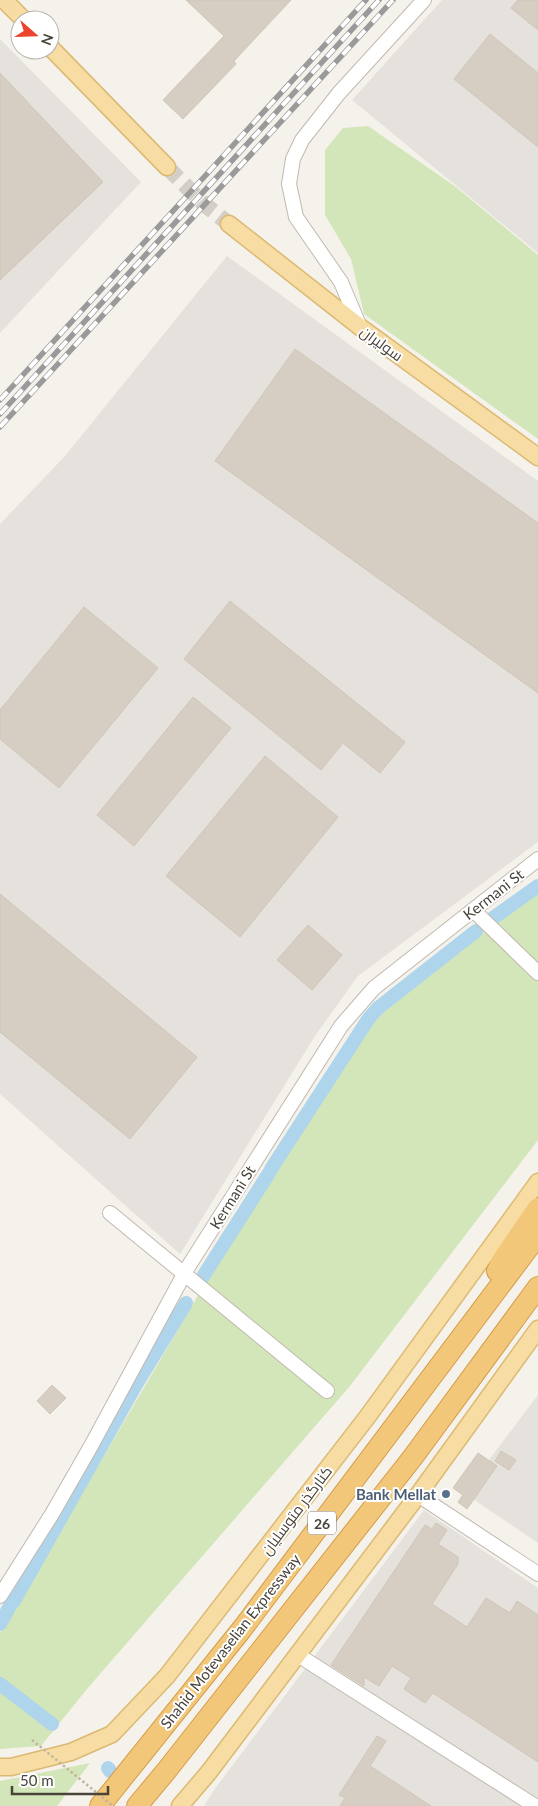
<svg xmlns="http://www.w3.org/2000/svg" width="538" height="1806" viewBox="0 0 538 1806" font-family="Lato,Cairo,sans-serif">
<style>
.industrial{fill:#e5e1dd}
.green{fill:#d3e6b9}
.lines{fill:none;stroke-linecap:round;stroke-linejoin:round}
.canal{stroke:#aed5ec;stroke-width:14}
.building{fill:#d6cec2;stroke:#d0c5b6}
.major-tunnel{stroke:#d3cfc8;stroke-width:16;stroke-dasharray:16 8;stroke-linecap:butt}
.minor-casing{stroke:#c0b9af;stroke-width:16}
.major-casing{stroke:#dcb973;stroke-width:19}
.highway-casing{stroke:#d39c48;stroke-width:22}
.minor{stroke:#fff;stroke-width:14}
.major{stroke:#f7dda3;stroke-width:16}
.highway{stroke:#f3c779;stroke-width:20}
.rail-casing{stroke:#9a9a9a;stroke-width:5.5}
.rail{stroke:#fff;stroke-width:4;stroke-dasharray:11;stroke-linecap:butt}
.path-bridge{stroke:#c1b5a1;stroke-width:2.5;stroke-dasharray:2.5 2.5;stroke-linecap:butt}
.service-dot{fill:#5c6f8a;stroke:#fff;stroke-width:2}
.labels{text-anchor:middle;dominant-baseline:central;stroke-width:4;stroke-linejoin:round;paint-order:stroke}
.shield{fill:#fff;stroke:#807b75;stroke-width:1}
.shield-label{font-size:14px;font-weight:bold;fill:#49433a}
.street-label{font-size:15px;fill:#49433a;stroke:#fff}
.service-label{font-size:15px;font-weight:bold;fill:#4e5e75;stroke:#fff;text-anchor:end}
</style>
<rect width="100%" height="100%" fill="#f5f2ec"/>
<path class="industrial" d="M442,0H538V253L352,100Z
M0,39L141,182L0,333Z
M227,256L538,481V842L358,976L315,1036L180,1254L0,1094V524L65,456Z
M538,1395V1543L464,1493Z
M424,1510L538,1588V1806H204L214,1790Z"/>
<path class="green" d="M368,126L456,187L538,255V439L364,314L351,259L325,215V150L343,128Z
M538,882V1140L350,1386L87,1689L41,1746L0,1749V1633L200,1292L372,1018Z
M90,1763L57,1806H0V1781Z"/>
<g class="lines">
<path class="canal" d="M493,918L538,886
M271,1169L369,1018L378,1008L476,931
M197,1286L269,1173
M14,1601L137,1383L186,1303
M0,1624L11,1604
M0,1684L52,1724
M108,1768L110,1771"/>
</g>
<path class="building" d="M186,0H291L234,61L236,64L183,119L163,100L224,36Z
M518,0H538V30L511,8Z
M490,34L538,73V147L454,79Z
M0,73L103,182L0,280Z
M295,349L538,523V693L215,461Z
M230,601L405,742L380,773L343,743L321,770L184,659Z
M84,607L158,668L59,788L0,739V710Z
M193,697L231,728L134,846L97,815Z
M265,756L338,817L240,937L166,876Z
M0,894L197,1057L130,1139L0,1032Z
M308,925L342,955L312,990L277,960Z
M52,1385L66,1398L50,1414L37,1401Z
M501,1451L516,1460L509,1470L495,1461Z
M478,1453L497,1466L467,1509L458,1502L463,1495L453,1488Z
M436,1523L447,1530L438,1544L458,1557V1564L432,1604L467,1627L486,1598L510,1613L517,1601L538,1615V1762L433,1693L425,1703L404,1689L411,1678L392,1666L379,1686L364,1677V1686L331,1665L425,1525L432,1529Z
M377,1736L386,1741L370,1766L431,1806H340L345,1798L339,1795Z"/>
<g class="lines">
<path class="major-tunnel" d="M167,167L204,204L229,224"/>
<g class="minor-casing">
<path id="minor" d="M360,327L341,282L296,217L289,184L293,159L302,140L339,93L424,0
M473,910L538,973
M110,1213L327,1391
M418,1495L538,1574
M0,1596L52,1514L91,1446L188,1267L341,1026L374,988L538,859
M298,1655L535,1806"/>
</g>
<g class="major-casing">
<path id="major" d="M4,0L24,20
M50,47L167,167
M229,224L360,327L538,457
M0,1767H11L71,1752L112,1734L167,1676L368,1416L538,1182
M180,1806L209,1772L418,1495L538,1329"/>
</g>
<g class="highway-casing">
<path id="highway" d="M497,1271L503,1259L538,1208
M100,1806L242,1629L538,1235
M137,1806L167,1770L413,1457L538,1287"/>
</g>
<use href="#minor" class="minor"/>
<use href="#major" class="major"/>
<use href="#highway" class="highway"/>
<g class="rail-casing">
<path id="rail" d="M0,400L366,0
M0,414L379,0
M0,427L393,0"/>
</g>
<use href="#rail" class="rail"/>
<path class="path-bridge" d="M32,1740L113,1806"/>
</g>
<circle class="service-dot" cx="446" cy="1494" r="5"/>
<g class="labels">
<rect class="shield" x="308" y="1511.5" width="28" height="23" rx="4"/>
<g class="shield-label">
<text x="322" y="1523">26</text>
</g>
<g class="street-label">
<text transform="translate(382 343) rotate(36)">سولیران</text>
<text transform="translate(493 894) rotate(-38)">Kermani St</text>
<text transform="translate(232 1197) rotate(-58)">Kermani St</text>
<text transform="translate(296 1510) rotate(-53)">کنارگذر متوسلیان</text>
<text transform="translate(230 1641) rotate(-52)">Shahid Motevaselian Expressway</text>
</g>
<g class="service-label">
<text x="436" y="1494">Bank Mellat</text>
</g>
</g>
<g transform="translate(35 35) rotate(110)"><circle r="24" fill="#ffffff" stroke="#b6b4b0"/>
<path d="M0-4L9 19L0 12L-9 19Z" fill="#ea442e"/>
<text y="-8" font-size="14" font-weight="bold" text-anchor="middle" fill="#49433a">N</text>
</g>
<path d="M12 1786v8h96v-8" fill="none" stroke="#49433a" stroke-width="2.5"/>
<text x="20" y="1786" font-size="15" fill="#49433a" stroke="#ffffff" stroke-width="4" paint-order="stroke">50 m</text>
</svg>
